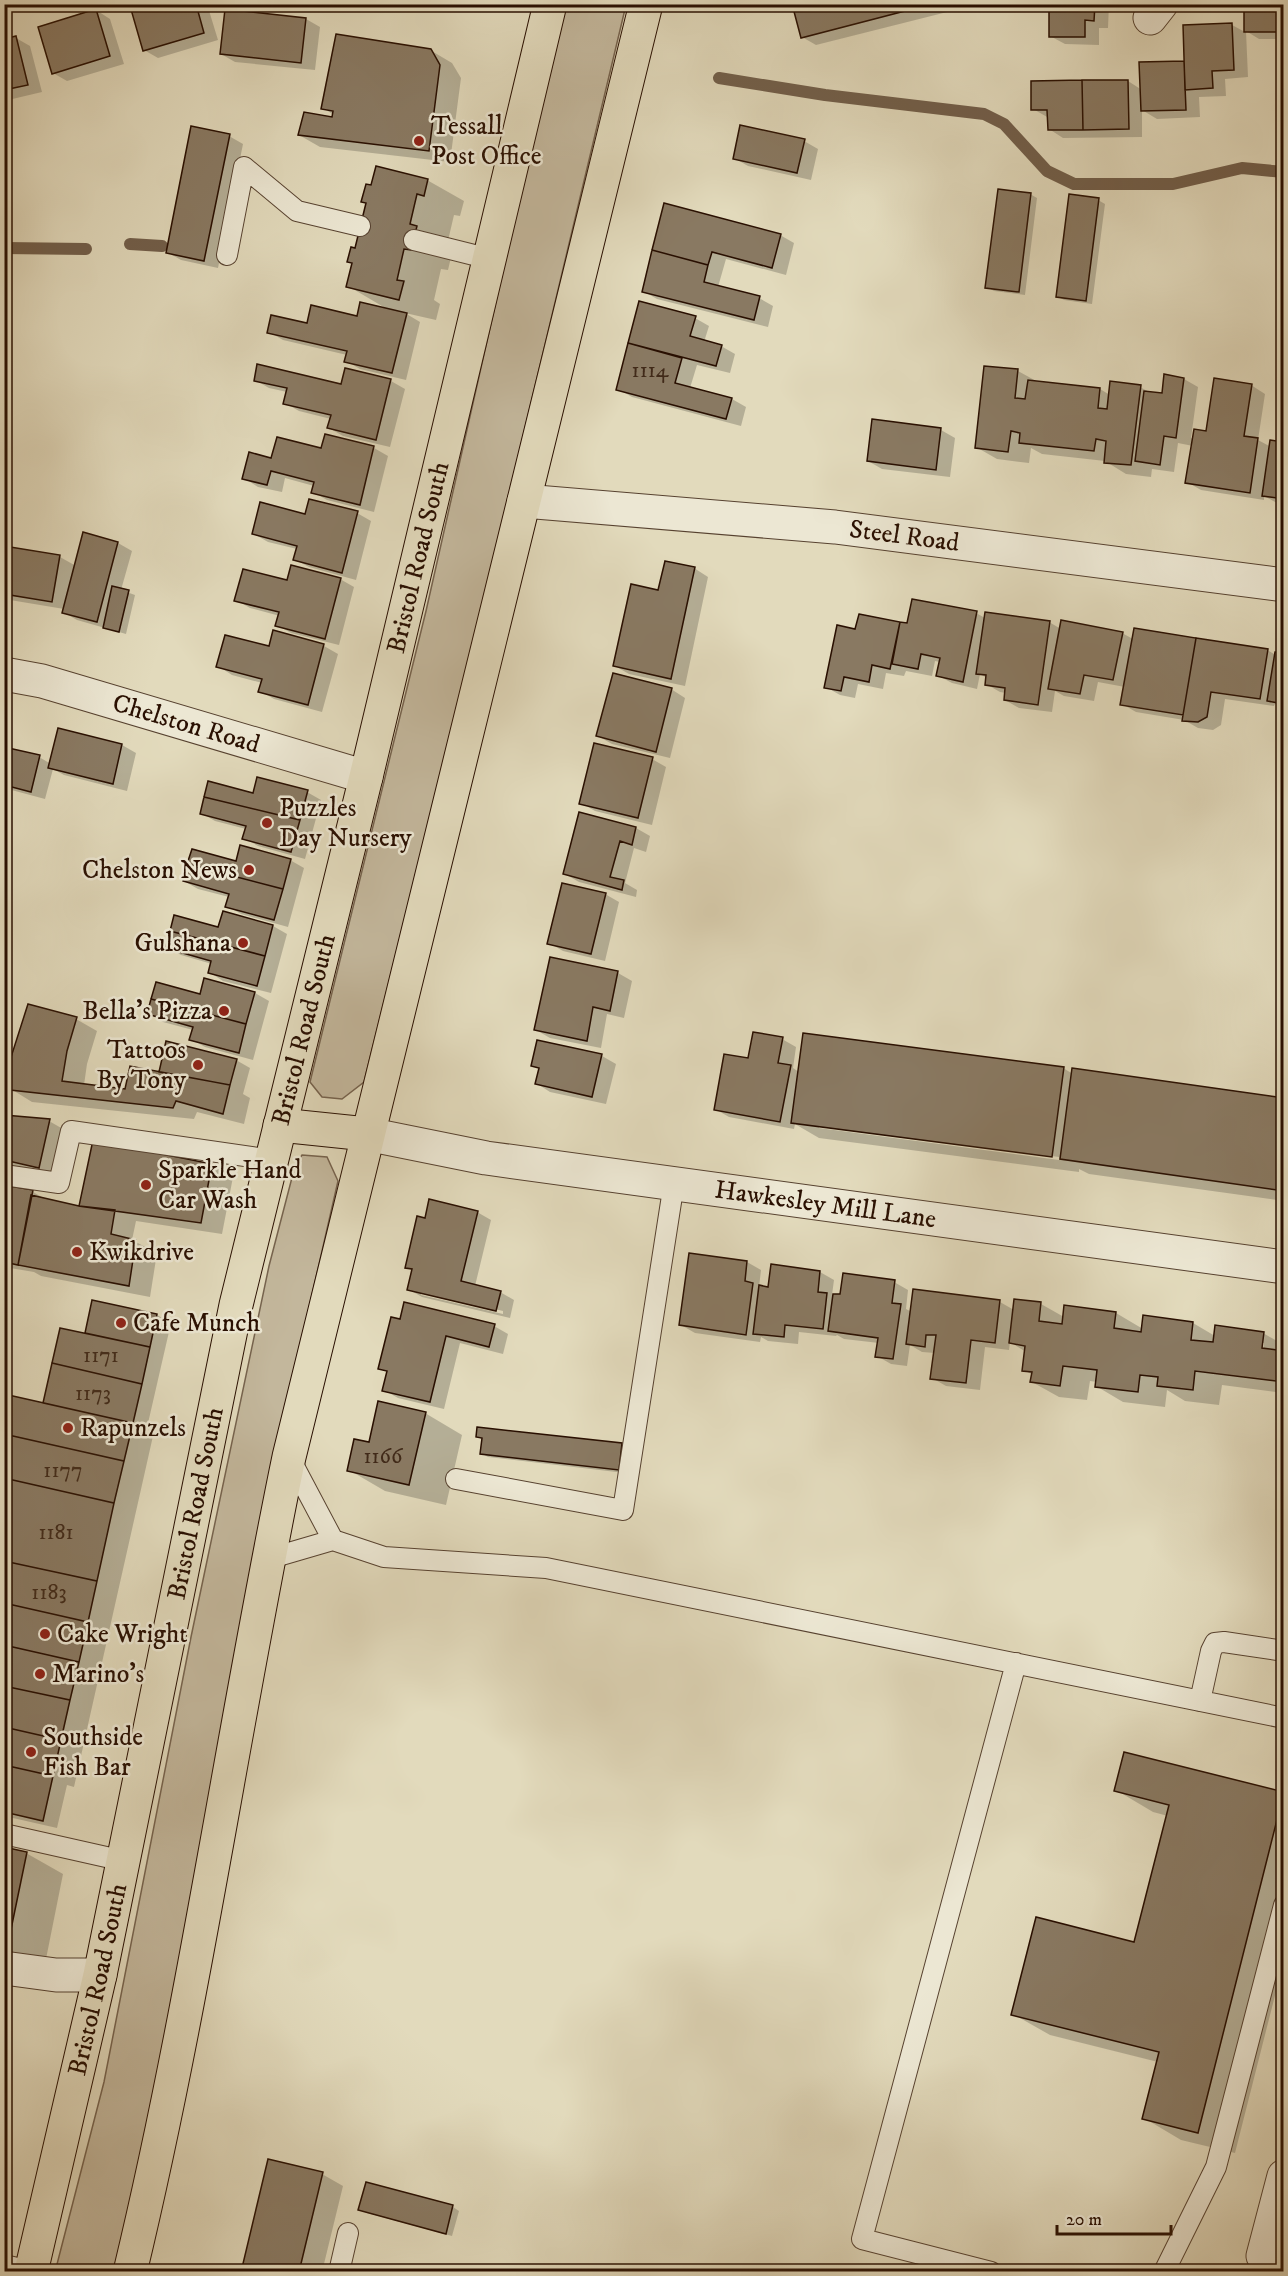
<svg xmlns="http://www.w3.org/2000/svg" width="1288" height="2276" viewBox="0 0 1288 2276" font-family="'IM FELL DW Pica',serif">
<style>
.green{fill:#c3b79c;stroke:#76634e;stroke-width:1.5}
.shadow{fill:#0003;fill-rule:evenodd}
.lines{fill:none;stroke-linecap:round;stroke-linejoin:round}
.stream{stroke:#725f4b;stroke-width:12}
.building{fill:#897962;stroke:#290f01;stroke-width:1.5}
.lane-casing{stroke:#574230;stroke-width:22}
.street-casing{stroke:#574230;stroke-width:35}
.highway-casing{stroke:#290f01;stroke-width:35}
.lane{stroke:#ece7d3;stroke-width:20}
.street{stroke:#ece7d3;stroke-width:33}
.highway{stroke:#e2dabc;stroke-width:33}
.poi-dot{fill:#8f2418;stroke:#ece7d3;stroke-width:2}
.labels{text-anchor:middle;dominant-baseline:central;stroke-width:5;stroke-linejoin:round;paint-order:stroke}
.number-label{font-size:22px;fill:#412a19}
.poi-label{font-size:26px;fill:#290f01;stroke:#ece7d3;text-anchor:start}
.street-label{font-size:26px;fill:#290f01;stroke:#ece7d3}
</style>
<rect width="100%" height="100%" fill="#e2dabc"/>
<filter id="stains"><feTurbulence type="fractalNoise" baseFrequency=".00333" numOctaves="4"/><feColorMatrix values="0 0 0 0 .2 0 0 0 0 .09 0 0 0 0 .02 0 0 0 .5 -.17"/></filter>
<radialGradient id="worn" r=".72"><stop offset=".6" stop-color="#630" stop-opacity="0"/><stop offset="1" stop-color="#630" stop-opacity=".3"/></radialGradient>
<path class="green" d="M563,5H626L479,621L364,1082L342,1099L322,1097L310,1082L426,611Z
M302,1155L327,1157L338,1181L272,1470L146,2143L115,2271L55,2272L104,2082L191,1637L269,1266L295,1166Z"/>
<path class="shadow" d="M140,4H207L218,40L158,58L144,50Z
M794,4H975V5L816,45L802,37Z
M1051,4H1109L1108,28H1099V45L1065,44L1050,36Z
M1245,4H1284V39H1259L1246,31L1248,77L1225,79L1226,96L1199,97L1200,117L1157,119L1142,110V137L1063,138L1049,129V118L1033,109L1128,81L1142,90L1141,64L1186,63L1232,25L1245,32Z
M96,10L110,19L124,64L67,81L53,73Z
M306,19L320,27L315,70L235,62L221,54Z
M16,38L30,46L42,92L4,101V41Z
M430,50L452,63L461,78L450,162L320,147L299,135L333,118L334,115L323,108Z
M229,136L243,144L218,268L181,260L167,252Z
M804,141L818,149L811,180L748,166L734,158Z
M427,180L464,201L460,216L454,215L447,245L453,249L448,270L441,269L434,300L440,304L436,320L405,313L420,322L406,380L360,369L346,361L347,355L283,340L269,332L358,318L387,309L348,286L356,250Z
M1030,194L1037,198L1025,295L994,291L987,287Z
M1098,200L1105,204L1092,304L1064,300L1057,296Z
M665,205L780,235L794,243L786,275L726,259L718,287L759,298L773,306L768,327L657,299L643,291Z
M641,303L695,318L709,326L704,342L721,346L735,354L730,373L697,365L690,388L732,399L746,407L741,426L632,397L618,389Z
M986,367L1018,371L1038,382L1100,389L1110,395L1140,387L1151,393L1163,394L1166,376L1184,379L1198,387L1191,438L1194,439L1207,433L1251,385L1265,394L1258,440L1271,447L1284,443V504L1277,503L1264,496V500L1201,490L1187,482L1193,446L1178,443L1174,472L1152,469L1151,477L1126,474L1105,461L1042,454L1031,448L1029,463L997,459L976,447Z
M346,370L391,381L405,389L390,447L343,436L329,428L331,419L299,411L285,403L287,392L269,388L255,380L343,386Z
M873,421L941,430L955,438L950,477L882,469L868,461Z
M326,436L374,448L388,456L374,512L327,500L313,492L314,486L285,478L282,492L258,487L244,478L273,459L322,450Z
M357,513L371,521L356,580L309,567L294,559L297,549L268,542L254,534L306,516Z
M84,534L118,543L132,551L121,590L135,595L126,634L77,620L63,612L64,609L4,599V548L60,557L76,566Z
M694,568L708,577L685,686L629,674L615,666L659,592Z
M340,579L354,587L339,645L291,633L277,625L280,616L250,608L236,600L288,582Z
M976,613L985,618L1049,622L1061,629L1122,633L1133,639L1135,630L1267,650L1276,655H1284V709L1275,704L1274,706L1225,699L1221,725L1213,730L1198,728L1184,720L1136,712L1122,704L1125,687L1098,682L1094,701L1064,696L1055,691L1052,712L1019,708L1005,700L1006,693L1000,692L986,684L987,678L980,674L977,689L952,683L937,675L940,662L935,661L932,676L906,671L904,676L886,673L883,689L858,684L855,698L840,695L826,687L856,631L860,615L908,625Z
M274,632L324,646L338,654L322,712L274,699L260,691L262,683L232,675L218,666L270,648Z
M671,689L685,698L670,758L612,744L598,736Z
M122,745L136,753L127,791L64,775L53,769L45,799L4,788V748L39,757L51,764Z
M652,759L666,767L652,825L595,811L581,803Z
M307,792L321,800L305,859L258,846L244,838L246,829L215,821L201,813L254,795Z
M580,813L636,828L650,836L646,852L634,848L625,883L637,890L636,897L579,882L565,874Z
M290,860L304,868L288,927L241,914L227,906L229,897L198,889L184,881L237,863Z
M605,894L619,902L605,961L563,951L549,943Z
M224,913L273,926L287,934L271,993L223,981L209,972L212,964L181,955L167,947L219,929Z
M551,959L618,973L632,981L624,1018L607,1014L601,1048L550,1038L536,1030Z
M205,980L255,993L269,1001L253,1060L205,1047L191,1039L193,1030L163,1022L149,1014L201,996Z
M29,1006L76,1019L97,1031L87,1064L84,1085L126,1091L161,1073L236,1060L250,1068L243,1094L250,1098L244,1124L197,1112L194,1119L32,1102L11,1089Z
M782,1039L796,1047L793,1068L799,1072L1063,1068L1073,1074L1284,1099V1201L1089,1174L1079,1169V1172L819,1138L795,1124L794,1129L729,1117L715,1109L749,1060ZM819,1125L1059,1157V1160L819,1128Z
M602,1056L616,1064L606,1104L550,1092L536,1083L540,1069L533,1065Z
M4,1116L49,1121L63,1129L53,1175L4,1164Z
M212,1165L233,1177L222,1234L136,1221L132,1240L157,1253L150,1297L41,1276L34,1272L4,1267V1186L33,1192L47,1200L80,1208Z
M477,1212L491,1220L475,1286L500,1292L514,1300L510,1318L422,1297L408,1289L413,1271L406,1267L426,1219ZM421,1292L503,1311V1314L421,1295Z
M691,1255L747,1262L761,1270L759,1287L770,1288L772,1266L820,1272L834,1280L832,1295L841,1296L894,1282L908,1290L906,1309L912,1312L914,1291L1000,1302L1014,1310L1016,1301L1041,1304L1064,1317L1116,1313L1143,1329L1193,1323L1215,1336L1263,1333L1284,1345V1393L1222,1385L1219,1405L1185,1401L1167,1390L1165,1407L1123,1402L1096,1386L1097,1382L1090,1381L1087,1400L1059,1397L1032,1382L1033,1375L1024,1370L1026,1352L1010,1342L1009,1350L985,1347L980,1390L946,1386L932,1378L935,1353L922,1352L910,1345L907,1366L891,1364L877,1356L879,1343L844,1339L837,1335L836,1336L799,1332L798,1344L768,1341L761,1337L760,1342L695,1333L681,1325ZM1261,1343H1264L1262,1356Z
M93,1302L157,1315L171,1323L146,1432L153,1436L74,1787L67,1785L57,1828L4,1816V1396L45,1405L86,1335Z
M392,1319L494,1326L508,1334L503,1354L460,1343L444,1409L398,1398L384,1390L388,1372L380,1368Z
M425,1413L462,1435L446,1505L385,1491L349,1470L370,1443Z
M477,1436L622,1445L628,1449L625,1473L488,1457L481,1453L483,1440Z
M1116,1790L1284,1794V1960L1235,2153L1181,2140L1144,2118L1158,2062L1050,2035L1013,2014L1135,1944L1168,1816L1153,1812Z
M4,1849L26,1853L63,1874L46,1959L4,1951Z
M322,2174L343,2186L322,2272H242Z
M367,2184L453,2207L459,2211L452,2236L367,2213L360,2210Z"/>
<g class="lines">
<path class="stream" d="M719,78L825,95L984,114L1004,124L1047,171L1074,184H1173L1242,168L1284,172
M130,244L162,246
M4,248L86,249"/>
</g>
<path class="building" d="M134,4H196L204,33L143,51L130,6Z
M792,4H932L801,38Z
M1049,4H1095L1094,21L1085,20V37H1049Z
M1244,4H1284V32H1244Z
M96,9L110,56L52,74L38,27Z
M225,9L306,18L301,63L220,54Z
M1232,23L1234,70L1212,71L1213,88L1185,90L1183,25Z
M336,34L431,49L440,65L429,151L298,135L304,112L332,117L333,111L321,109Z
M16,36L28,85L4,90V39Z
M1184,61L1186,110L1141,111L1139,62Z
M1082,80H1128L1129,129L1083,130Z
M1082,80L1083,130H1048L1047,110H1031V81Z
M740,125L805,139L797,173L733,159Z
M191,126L230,134L204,261L166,253Z
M376,166L428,179L424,196L417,194L410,224L417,226L411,250L404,249L397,280L404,281L399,300L346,287L352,263L347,262L351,247L355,248L366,203L361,202L366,184L371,185Z
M998,189L1031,193L1019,292L985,288Z
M1069,194L1099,198L1086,301L1056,297Z
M664,203L781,234L772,268L712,252L708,265L652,250Z
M652,250L708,265L704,282L760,296L754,320L642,292Z
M639,301L696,316L690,336L722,345L716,366L628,343Z
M360,302L407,313L392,373L344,362L347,351L267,333L271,315L307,323L311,305L357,316Z
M628,343L682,358L675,383L732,398L726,419L616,390Z
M257,364L341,384L345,368L391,379L376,440L327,428L331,415L283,404L287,388L254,381Z
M984,366L1018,369L1015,398L1025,399L1028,380L1100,388L1098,408L1107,409L1110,381L1141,385L1131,465L1104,463L1106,441L1096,439L1094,451L1019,443L1020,433L1011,431L1008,452L975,448Z
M1164,374L1184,378L1176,438L1164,436L1160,465L1135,461L1144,391L1162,393Z
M1214,378L1252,384L1244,436L1258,438L1250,493L1185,483L1194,429L1206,431Z
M872,419L941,428L936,470L867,461Z
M325,434L374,446L360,505L311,493L314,482L271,471L267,485L242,479L249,452L271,458L277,437L321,448Z
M1270,440L1283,442L1284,440V499L1262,496Z
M309,499L358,511L342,573L293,560L297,546L252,534L260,502L305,514Z
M83,532L118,542L97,622L62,613Z
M4,546L60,555L52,602L4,594Z
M665,561L695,567L671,679L613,666L631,584L658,590Z
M291,565L341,578L325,639L275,626L279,612L234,601L243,569L287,580Z
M112,586L129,590L119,632L103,628Z
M912,599L977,611L963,682L936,676L940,658L921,654L918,669L892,664L900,622L907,623Z
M985,612L1050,621L1038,705L1004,700L1005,688L985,685L986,675L976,674Z
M859,614L900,622L890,669L872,665L869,682L844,677L841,691L824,688L837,625L855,629Z
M1061,620L1123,632L1113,680L1084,675L1080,694L1048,689Z
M1134,628L1196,638L1183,715L1120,705Z
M273,630L324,644L308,705L258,692L262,679L216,667L225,635L269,646Z
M1196,638L1268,649L1260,699L1211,692L1207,717L1198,722L1182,721Z
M1275,652L1284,653V704L1267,701Z
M613,673L672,688L656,752L596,736Z
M58,728L122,744L113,784L48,768Z
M594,743L653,757L638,818L579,804Z
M4,747L40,755L31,792L4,785Z
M257,777L308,790L300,820L204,797L208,781L253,793Z
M204,797L300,820L291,852L242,839L246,826L200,814Z
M579,812L636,827L632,845L620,841L610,877L624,880L622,890L563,874Z
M240,845L291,859L283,889L187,864L192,849L236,861Z
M187,864L283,889L274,920L225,907L229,894L183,881Z
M562,883L606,893L591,954L547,944Z
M223,911L273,925L265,956L170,931L174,915L218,927Z
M170,931L265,956L257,986L208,973L211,961L165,948Z
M550,957L618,971L610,1011L593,1007L587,1041L534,1030Z
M204,978L255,992L246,1024L151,999L156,982L200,994Z
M151,999L246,1024L239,1053L189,1040L193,1027L147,1014Z
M28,1004L77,1017L67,1051L62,1081L125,1089L130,1066L230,1085L223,1114L176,1101L173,1108L10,1090L4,1083V1079Z
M753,1032L783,1037L778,1063L791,1065L780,1122L714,1110L724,1054L748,1058Z
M803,1033L1064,1067L1052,1157L791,1123Z
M537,1040L602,1054L592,1097L535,1084L539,1068L531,1066Z
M166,1041L237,1059L230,1085L159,1072Z
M1072,1068L1284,1098V1191L1060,1159Z
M4,1115L50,1119L39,1168L4,1160Z
M93,1140L212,1164L201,1223L79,1206Z
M4,1185L33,1190L18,1265L4,1262Z
M31,1195L79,1206L115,1210L111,1234L136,1240L129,1286L18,1265Z
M429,1199L478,1211L461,1281L501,1291L496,1311L407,1290L412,1269L405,1268L417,1216L425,1218Z
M689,1253L747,1261L745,1281L753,1283L746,1335L679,1325Z
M771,1264L820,1271L818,1292L827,1293L823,1329L785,1325L784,1337L753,1334L759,1285L768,1287Z
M843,1273L895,1280L892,1303L901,1304L893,1359L875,1357L878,1338L828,1331L833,1294H840Z
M913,1289L1000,1300L995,1343L971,1340L966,1383L930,1379L936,1335H926L925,1347L906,1344Z
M1014,1299L1041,1302L1039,1321L1062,1324L1064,1305L1116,1312L1114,1328L1141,1332L1143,1315L1193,1322L1191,1340L1213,1342L1215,1325L1264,1332L1262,1348L1284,1351V1382L1195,1371L1193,1390L1157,1386L1158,1377L1140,1375L1138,1392L1095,1387L1097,1370L1063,1366L1060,1386L1030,1382L1032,1372L1022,1371L1025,1346L1009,1343Z
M92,1300L157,1314L150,1347L85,1333Z
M404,1302L495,1324L489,1347L446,1336L430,1402L382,1391L387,1371L378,1369L391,1317L400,1319Z
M60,1328L150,1347L142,1384L52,1363Z
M52,1363L142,1384L133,1423L43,1403Z
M4,1394L133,1423L124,1461L4,1434Z
M378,1401L426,1412L409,1485L347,1471L354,1439L369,1442Z
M477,1427L622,1443L619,1470L480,1454L482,1438L476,1437Z
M4,1434L124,1461L114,1503L4,1478Z
M4,1478L114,1503L97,1581L4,1561Z
M4,1561L97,1581L88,1622L4,1603Z
M4,1603L88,1622L79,1662L4,1645Z
M4,1645L79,1662L70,1700L4,1686Z
M4,1686L70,1700L61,1740L4,1727Z
M4,1727L61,1740L53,1776L4,1765Z
M1124,1752L1284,1792L1198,2133L1142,2119L1159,2052L1011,2015L1036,1917L1134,1942L1169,1805L1114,1791Z
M4,1765L53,1776L43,1821L4,1812Z
M4,1847L27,1852L9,1939L4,1938Z
M268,2159L323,2172L299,2272H241Z
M366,2182L453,2205L446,2234L358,2210Z"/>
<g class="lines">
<g class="lane-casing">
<path id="lane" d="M414,240L490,259
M227,255L244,167L297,211L360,226
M4,1175L59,1183L71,1131L272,1160
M289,1457L333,1540
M456,1479L623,1510L674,1183
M268,1559L333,1540L384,1557L546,1568L1284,1718
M1200,1701L1211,1651L1215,1643L1224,1642L1284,1651
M4,1834L124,1861
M4,2265L31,2271
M339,2272L348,2233
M991,2272L862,2239L1016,1663
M1164,2272L1216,2167L1284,1905"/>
</g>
<g class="street-casing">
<g id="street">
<path d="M1150,18L1161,4"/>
<path id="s1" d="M524,501L835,527L1284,585"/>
<path id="s2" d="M4,674L42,681L366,777"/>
<path id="s3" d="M367,1134L486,1158L1284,1267"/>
<path d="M4,1968L56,1975H100"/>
<path d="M1263,2256L1284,2176"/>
</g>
</g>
<g class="highway-casing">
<g id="highway">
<path d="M280,1125L367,1134"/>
<path id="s4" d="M31,2272L100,1975L236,1305L366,777L550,4"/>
<path d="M130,2272C195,2002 233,1728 289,1457L646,4"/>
</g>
</g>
<use href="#lane" class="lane"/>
<use href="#street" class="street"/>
<use href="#highway" class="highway"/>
</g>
<g class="poi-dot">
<circle cx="419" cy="141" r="6"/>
<circle cx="267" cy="823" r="6"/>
<circle cx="249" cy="870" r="6"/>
<circle cx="243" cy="943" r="6"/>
<circle cx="224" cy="1011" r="6"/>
<circle cx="198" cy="1065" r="6"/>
<circle cx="146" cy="1185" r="6"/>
<circle cx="77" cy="1252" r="6"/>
<circle cx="121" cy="1323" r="6"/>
<circle cx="68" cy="1428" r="6"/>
<circle cx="45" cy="1634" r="6"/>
<circle cx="40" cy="1674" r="6"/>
<circle cx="31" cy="1752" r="6"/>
</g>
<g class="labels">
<g class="number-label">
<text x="650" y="370">1114</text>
<text x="101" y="1355">1171</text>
<text x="93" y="1393">1173</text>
<text x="383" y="1456">1166</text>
<text x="63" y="1470">1177</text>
<text x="56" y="1532">1181</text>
<text x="49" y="1592">1183</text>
</g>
<g class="poi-label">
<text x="431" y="126">Tessall<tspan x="431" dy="30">Post Office</tspan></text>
<text x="279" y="808">Puzzles<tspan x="279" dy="30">Day Nursery</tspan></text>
<text x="237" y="870" text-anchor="end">Chelston News</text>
<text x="231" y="943" text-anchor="end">Gulshana</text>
<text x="212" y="1011" text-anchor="end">Bella's Pizza</text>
<text x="186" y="1050" text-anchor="end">Tattoos<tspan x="186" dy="30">By Tony</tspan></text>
<text x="158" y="1170">Sparkle Hand<tspan x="158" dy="30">Car Wash</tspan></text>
<text x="89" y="1252">Kwikdrive</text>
<text x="133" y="1323">Cafe Munch</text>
<text x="80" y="1428">Rapunzels</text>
<text x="57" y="1634">Cake Wright</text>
<text x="52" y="1674">Marino's</text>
<text x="43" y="1737">Southside<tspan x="43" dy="30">Fish Bar</tspan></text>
</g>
<g class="street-label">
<text stroke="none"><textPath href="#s1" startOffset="382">Steel Road</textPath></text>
<text stroke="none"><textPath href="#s4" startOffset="1758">Bristol Road South</textPath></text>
<text stroke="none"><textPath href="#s2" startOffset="189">Chelston Road</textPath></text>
<text stroke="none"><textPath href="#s4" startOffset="1272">Bristol Road South</textPath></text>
<text stroke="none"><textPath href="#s3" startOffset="464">Hawkesley Mill Lane</textPath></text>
<text stroke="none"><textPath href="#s4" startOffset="786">Bristol Road South</textPath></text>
<text stroke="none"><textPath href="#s4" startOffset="300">Bristol Road South</textPath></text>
</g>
</g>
<rect width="1288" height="2276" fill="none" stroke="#e2dabc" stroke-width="24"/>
<rect x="6" y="6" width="1276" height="2264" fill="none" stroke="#290f01" stroke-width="3"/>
<rect x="12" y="12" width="1264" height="2252" fill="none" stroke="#290f01" stroke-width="1.5"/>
<path d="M1057 2225v9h114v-9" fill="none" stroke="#290f01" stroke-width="3"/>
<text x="1066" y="2225" font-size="18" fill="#290f01" stroke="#ece7d3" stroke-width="4.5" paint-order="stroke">20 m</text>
<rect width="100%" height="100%" filter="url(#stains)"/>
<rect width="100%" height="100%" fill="url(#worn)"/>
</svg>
